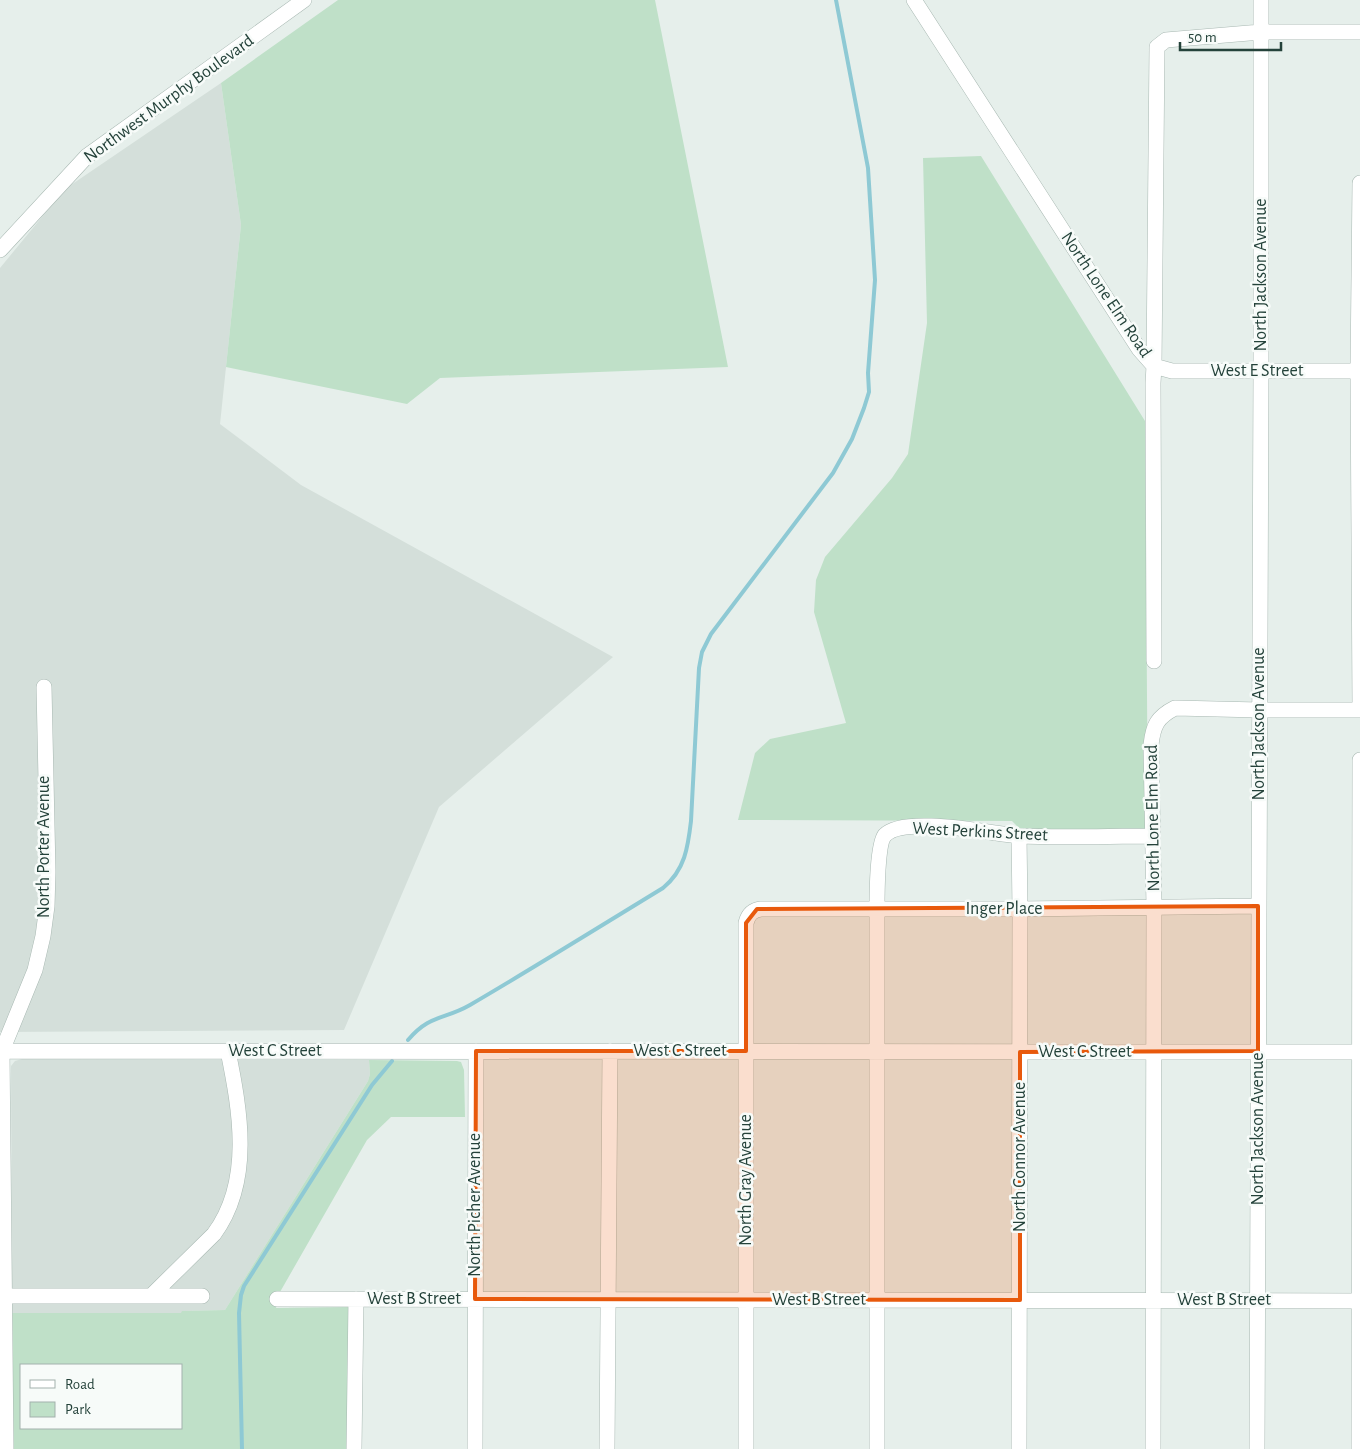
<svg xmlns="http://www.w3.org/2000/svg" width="1360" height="1449" viewBox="0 0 1360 1449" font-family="'Alegreya Sans',sans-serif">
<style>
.built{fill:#d4dfda}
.green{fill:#bfe0c8;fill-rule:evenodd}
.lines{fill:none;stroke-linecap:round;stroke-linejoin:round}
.stream{stroke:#8ec9d4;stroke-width:4}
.minor-casing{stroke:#a8b8b2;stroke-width:16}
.minor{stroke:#fff;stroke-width:15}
.marked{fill:#e8590c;fill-opacity:0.2;stroke:#e8590c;stroke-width:4;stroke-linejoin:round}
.labels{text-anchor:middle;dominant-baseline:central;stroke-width:5;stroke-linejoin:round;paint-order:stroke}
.street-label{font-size:18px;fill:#24423a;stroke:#f7fbf9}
</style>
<rect width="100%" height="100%" fill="#e6efeb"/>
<path class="built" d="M221,83L241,225L220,424L301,485L613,657L439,807L344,1030L0,1032V268L65,189Z
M22,1059L369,1060L370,1074L368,1081L225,1310L183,1311L182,1313H12L11,1066L15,1061Z"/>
<path class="green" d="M338,0H655L728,367L440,378L407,404L226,367L241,225L221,83Z
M981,156L1145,421L1148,832L1022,831L1012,821L738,820L755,753L770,739L846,723L814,612L816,580L825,557L892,478L908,454L927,323L923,158Z
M369,1060L457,1061L461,1062L464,1070L465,1117H391L367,1140L280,1292L276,1308L352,1307L350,1449H12V1313H181L182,1311L225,1310L368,1081L370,1074ZM21,1365H181V1428H21Z"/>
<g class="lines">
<path class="stream" d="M408,1040C430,1014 444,1020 470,1005C535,967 599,927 663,888C685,870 688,847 691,821L699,668L702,652L711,634L833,473L852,439L864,408L869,392L868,373L875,280L868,168L836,0
M242,1449L239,1313L241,1295L244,1286L372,1085L392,1061"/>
<g class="minor-casing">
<path id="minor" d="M914,0L1139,349L1154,366L1172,371H1360
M1360,183L1358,371L1360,705
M0,250L87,156L304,0
M1154,661L1153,383L1154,366L1157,47L1166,40L1261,32H1360
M1019,836L1020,909L1019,1449
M0,1051L1360,1052
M0,1296H202
M151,1296L214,1234C253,1181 240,1110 228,1051
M277,1299L1360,1301
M6,1449L2,1051L35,970L43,936L47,906L48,872L44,687
M354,1449L356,1299
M475,1449L476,1051
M607,1449L610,1051
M746,1449V923C748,915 752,910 761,909H1020L1258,906
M877,1449V909C877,895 877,843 885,835C904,815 993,834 1019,836C1062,838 1109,836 1153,836
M1153,1449L1154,907L1151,745C1153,726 1157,717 1175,708L1259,710H1360
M1257,1449L1261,371V0
M1359,1449L1360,760"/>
</g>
<use href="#minor" class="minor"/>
</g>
<path class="marked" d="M1258,906V1051L1020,1052V1300L475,1299L476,1051H746V923L757,909Z"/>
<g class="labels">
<g class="street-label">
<text transform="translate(169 99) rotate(-36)">Northwest Murphy Boulevard</text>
<text transform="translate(1261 275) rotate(-90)">North Jackson Avenue</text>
<text transform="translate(1106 295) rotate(56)">North Lone Elm Road</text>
<text x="1257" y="371">West E Street</text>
<text transform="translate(1259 724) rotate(-90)">North Jackson Avenue</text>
<text transform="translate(1153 818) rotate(-91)">North Lone Elm Road</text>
<text transform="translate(980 832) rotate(3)">West Perkins Street</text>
<text transform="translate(44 847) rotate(-90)">North Porter Avenue</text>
<text x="1004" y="909">Inger Place</text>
<text x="275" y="1051">West C Street</text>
<text x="680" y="1051">West C Street</text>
<text x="1085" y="1052">West C Street</text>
<text transform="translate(1258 1129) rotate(-90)">North Jackson Avenue</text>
<text transform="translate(1020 1157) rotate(-90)">North Connor Avenue</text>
<text transform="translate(746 1180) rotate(-90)">North Gray Avenue</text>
<text transform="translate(475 1205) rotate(-90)">North Picher Avenue</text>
<text x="414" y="1299">West B Street</text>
<text x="819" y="1300">West B Street</text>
<text x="1224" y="1300">West B Street</text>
</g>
</g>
<rect x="20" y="1364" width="162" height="65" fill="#f7fbf9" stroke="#a3b1ad"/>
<rect x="30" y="1380" width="25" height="8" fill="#ffffff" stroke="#a3b1ad"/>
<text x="65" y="1389" font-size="15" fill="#24423a">Road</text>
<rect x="30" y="1402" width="25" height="15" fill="#bfe0c8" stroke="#a3b1ad"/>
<text x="65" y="1414" font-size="15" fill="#24423a">Park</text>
<path d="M1180 42v8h101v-8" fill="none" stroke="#24423a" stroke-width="2.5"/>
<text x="1188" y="42" font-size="15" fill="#24423a" stroke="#f7fbf9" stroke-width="4" paint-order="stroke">50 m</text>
</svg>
